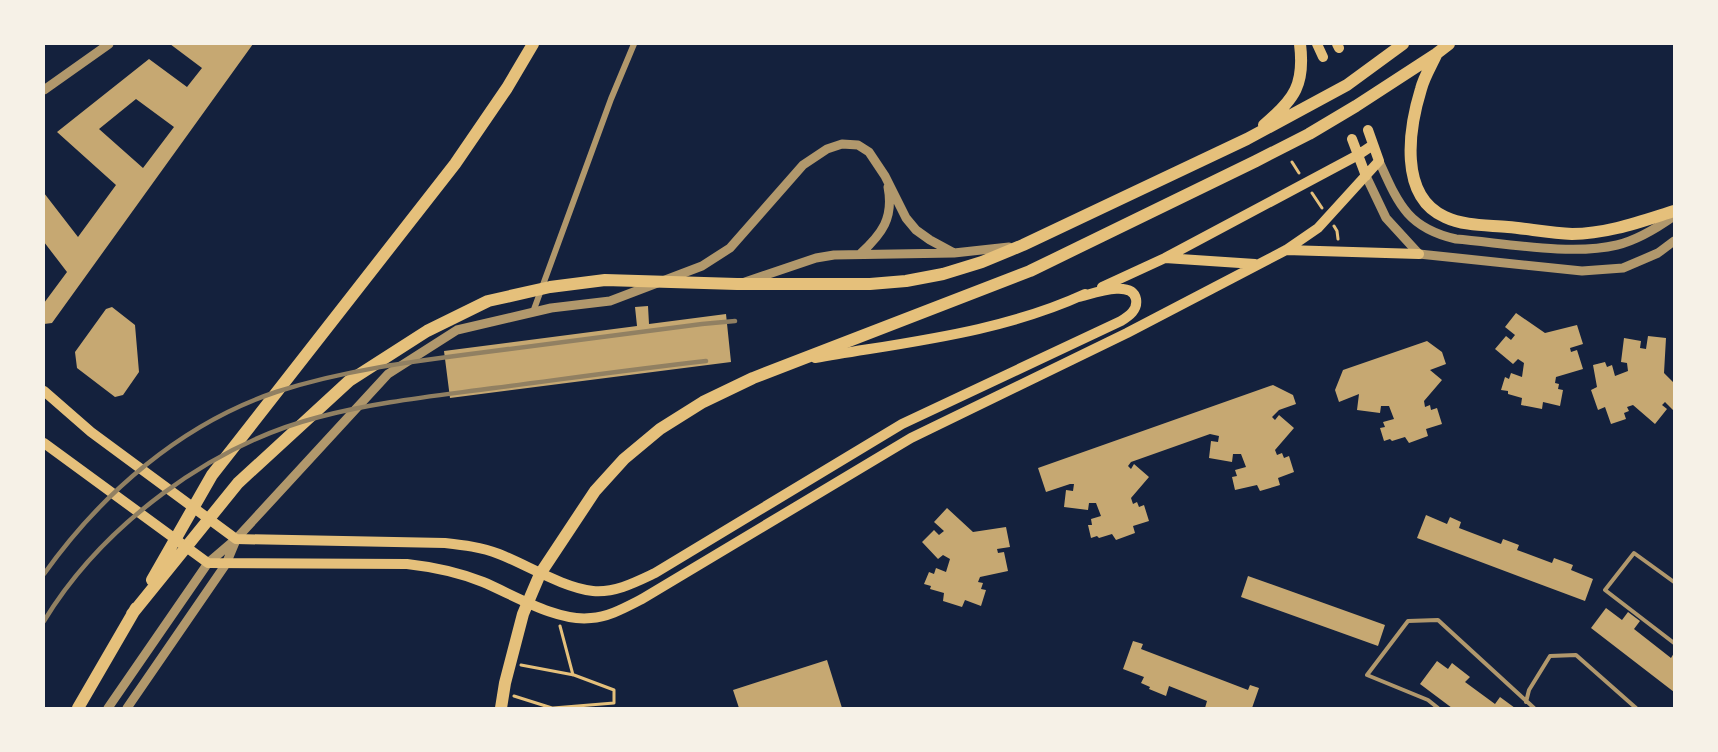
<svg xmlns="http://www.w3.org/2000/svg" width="1718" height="752" viewBox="0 0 1718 752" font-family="'Source Serif 4',serif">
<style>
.building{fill:#c6a872;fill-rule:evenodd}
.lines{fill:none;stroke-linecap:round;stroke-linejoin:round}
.path{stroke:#e5c07b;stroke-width:3}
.service{stroke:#b1986c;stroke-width:4}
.minor{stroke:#b1986c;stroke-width:6}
.tertiary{stroke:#b1986c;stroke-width:9}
.secondary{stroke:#e5c07b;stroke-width:10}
.primary{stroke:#e5c07b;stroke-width:12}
.rail{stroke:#918062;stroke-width:4.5}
</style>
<rect width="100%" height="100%" fill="#14213d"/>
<path class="building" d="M170,44H253L52,323L44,324V303L67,272L44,242V193L78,237L116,185L57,132L149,59L187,87L202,68ZM136,99L174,127L143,168L99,129Z
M648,306L649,324L726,314L731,362L450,398L444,351L637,326L635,307Z
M112,307L135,325L139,372L123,395L115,397L77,368L75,352L106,309Z
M1516,313L1545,333L1577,325L1583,344L1570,348L1571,352L1577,350L1583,369L1556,377L1555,383L1559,384L1558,389L1563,390L1560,406L1543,402L1542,409L1521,405L1522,398L1508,394V391L1501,390L1505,377L1509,379L1511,373L1522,377L1524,363L1518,359L1513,364L1495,349L1506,336L1511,340L1515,335L1505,327Z
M1648,336L1666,338L1664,373L1674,383V411L1665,402L1662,405L1667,409L1655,424L1633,405L1627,407L1629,411L1624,413L1626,419L1611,424L1605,407L1598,410L1591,390L1597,387L1593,365L1605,362L1607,367L1612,365L1615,376L1628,371L1627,363L1621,362L1624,338L1641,341L1640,348L1646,349Z
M1427,341L1442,352L1446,364L1430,370L1442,380L1424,401L1425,407L1430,405L1431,410L1437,408L1442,424L1426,429L1428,436L1409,443L1405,437L1392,441L1390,439L1384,441L1380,428L1385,427L1383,422L1394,419L1389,406H1381L1380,413L1357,410L1359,394L1339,402L1335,390L1343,370Z
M1273,385L1293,395L1296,404L1279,410L1272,417L1275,420L1279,415L1294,428L1275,450L1277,455L1282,453L1284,458L1289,456L1294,472L1278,478L1280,485L1260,491L1257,485L1235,490L1232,477L1237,476L1235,470L1246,467L1241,454H1233L1232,462L1209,458L1211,441L1218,442L1219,436L1210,434L1131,462L1128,466L1131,469L1134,464L1149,477L1131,498L1133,504L1137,502L1139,507L1144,505L1149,521L1133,526L1135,533L1116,540L1112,534L1099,538L1097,536L1091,538L1088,525H1092L1091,519L1101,516L1096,503H1089L1088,510L1064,507L1066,490L1073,491L1074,484H1070L1046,492L1038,468Z
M947,508L973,532L1006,527L1010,547L997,549L998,553L1004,552L1008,571L980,577L978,582L983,583L981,589L986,590L981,606L965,600L962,607L943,601L944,593L930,589L931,586L924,584L929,572L934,574L936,568L946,572L950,559L943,555L938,559L922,542L934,530L939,535L944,531L934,522Z
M1426,515L1447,524L1450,517L1461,522L1459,528L1501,544L1503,539L1519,545L1517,550L1552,563L1554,558L1573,565L1571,570L1593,579L1585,601L1417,538Z
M1248,576L1385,625L1378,646L1241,597Z
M1606,608L1622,620L1628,612L1640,621L1634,629L1671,658L1674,653V692L1591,628Z
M1133,641L1143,644L1141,649L1248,690L1250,685L1259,688L1252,708H1205L1207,701L1169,686L1166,696L1149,689L1150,687L1141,683L1144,677L1123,669Z
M827,660L842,708H739L733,690Z
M1437,661L1448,669L1452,663L1470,677L1465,682L1495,704L1500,697L1515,708H1452L1420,684Z"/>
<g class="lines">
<path class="path" d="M1292,162L1299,173
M1312,193L1322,208
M1334,226L1337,231L1338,239
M560,626L573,675
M521,665L574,675L614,690V703L553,708
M514,696L552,708"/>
<path class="service" d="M1674,582L1634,553L1605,590L1674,643
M1526,702L1529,690L1550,656L1576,655L1636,708
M1438,708L1428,700L1367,675L1408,621L1438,620L1534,708"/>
<path class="minor" d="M533,312L611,99L634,44"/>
<path class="tertiary" d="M44,90L109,44
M1379,161C1398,203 1407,228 1456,239C1504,243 1571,256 1617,245C1638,240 1657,228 1674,216
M1366,176L1386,218L1419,254L1582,271L1623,268L1658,253L1674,241
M860,254C882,234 894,218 888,187
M745,282L816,258L834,255L954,253L1009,247
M108,708L208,563L236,539L388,374L457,330L551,308L610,301L702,266L730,248L803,165L827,149L842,144L858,145L869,152L885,176L906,218L916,230L930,240L954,253
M127,708L226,564L236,540"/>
<path class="secondary" d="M1317,44L1323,57
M1337,44L1339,48
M1352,139L1366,176
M1286,250L1419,254
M1165,258L1255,264
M1102,287L1165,258L1358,155L1373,145
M815,358C906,342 1000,333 1085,294
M44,391L91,432L236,539L445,543C463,545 481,547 499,554C527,565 564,588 593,591C615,593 636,582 655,573L902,424L1121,321C1129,316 1138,310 1136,299C1132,279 1092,294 1079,297
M44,443L208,563L407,564C434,567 458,572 483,582C514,595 557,622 591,618C609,617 626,607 642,599L911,438L1127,333L1286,250L1318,228L1379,161L1368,130"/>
<path class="primary" d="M1436,55C1431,66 1424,77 1421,89C1409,128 1398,196 1445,217C1464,226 1487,225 1508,227C1529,229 1551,233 1572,234C1607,234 1642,221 1674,211
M1264,125C1295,99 1305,84 1300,44
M152,580L212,475L455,164L507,88L533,44
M132,614L238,483L349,381L427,331L488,301L550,287L605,280L737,284H870L906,281L943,274L982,262L1023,245L1247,139L1347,85L1403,44
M78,708L136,608
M501,708L505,683L523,614L540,574L595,491L624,459L660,429L703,402L753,378L1030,271L1256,161L1309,134L1356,106L1436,54L1449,44"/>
<path class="rail" d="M44,574C101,494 181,424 276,392C344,370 415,361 486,352C558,342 630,333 702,324L735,321
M44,621C102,526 210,445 319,417C376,402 435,396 494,388C564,379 635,369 706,361"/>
</g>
<rect width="1718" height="752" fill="none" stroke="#f6f1e7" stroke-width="90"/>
</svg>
